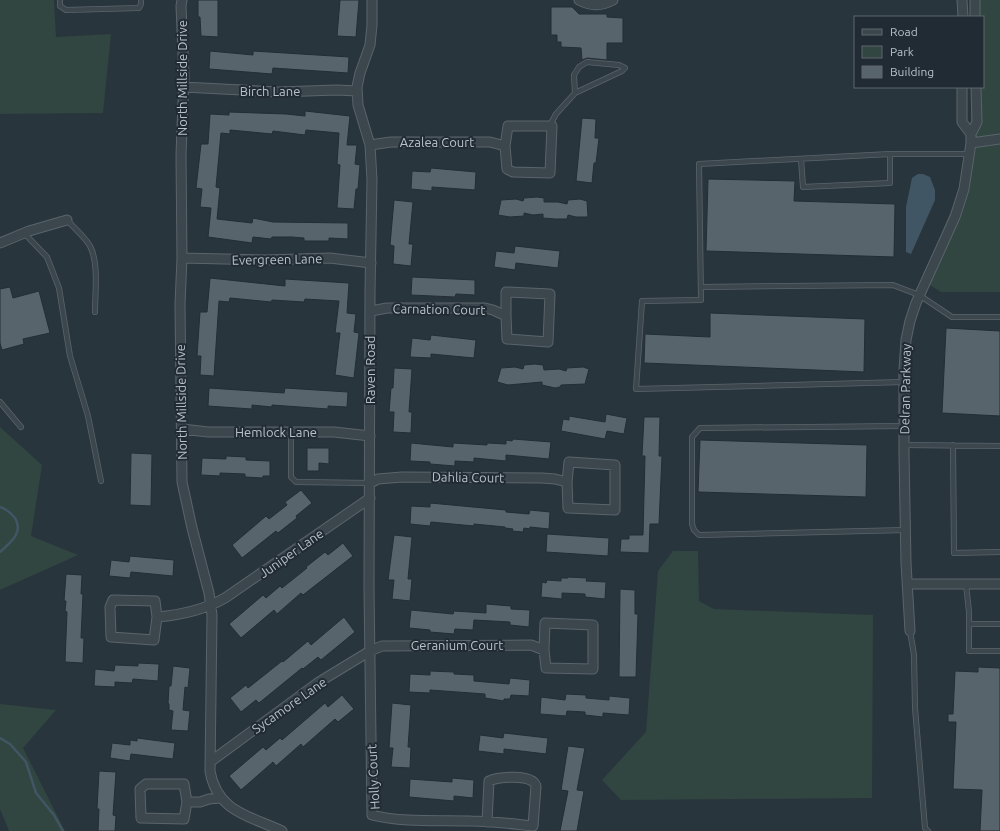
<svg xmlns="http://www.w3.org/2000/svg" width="1000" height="831" viewBox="0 0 1000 831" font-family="Ubuntu,sans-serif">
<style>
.green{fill:#314541}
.water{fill:#415664}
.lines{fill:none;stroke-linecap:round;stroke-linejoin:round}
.stream{stroke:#415664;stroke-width:2.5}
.building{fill:#57646c;stroke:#232d35}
.service-casing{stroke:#5a646b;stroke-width:6}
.minor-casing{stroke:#5a646b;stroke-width:11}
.service{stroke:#3c464d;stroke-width:4.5}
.minor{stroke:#3c464d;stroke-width:9}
.labels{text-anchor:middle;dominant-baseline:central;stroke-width:4;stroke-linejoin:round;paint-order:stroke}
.street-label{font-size:13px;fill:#b9c1c8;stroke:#212b33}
</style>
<rect width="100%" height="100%" fill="#29353d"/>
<path class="green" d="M0,0H54L56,37L111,34L103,113L0,114Z
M976,0H1000V292H941L922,280L965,177L970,144L972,87H983V17H975Z
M0,427L42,465L31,536L78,555L0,590Z
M673,551H698L699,601L714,609L873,615L872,798L621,800L602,780L646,732L658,571Z
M0,704L56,710L23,748L65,831H9L0,809Z"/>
<path class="water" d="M918,174H923L930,177L935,190V200L911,254L906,252V207L912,178Z"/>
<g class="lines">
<path class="stream" d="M0,507C6,509 11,513 15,518C24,533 10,543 0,552
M0,738L10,744L26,762L36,793L54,815L63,831"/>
</g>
<path class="building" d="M198,0H218V37L201,36L200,17H198Z
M340,0H359L356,37L337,36Z
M551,7H572L579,14H607V17L623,18V43H607V60L587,58L582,60L581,48L561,47V42H557V35H551Z
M210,51L253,55V51L349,57L348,73L273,68L272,74L209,69Z
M305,111L350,116L347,145H357L355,164L360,165L358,189H356L354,209L337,208L340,165L337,164L339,133L306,130L305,135L273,131L272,134L230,130V134L221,133L216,187L220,188L217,219L252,223L253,218L273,222L348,223V239L329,238V241H304V238L292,237H272L271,239L253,237L252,243L208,237L211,208L200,207L202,189L196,188L201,144H208L210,114L229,115V112L286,114L305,116Z
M582,118L596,119L595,138H599L596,163H594L592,183L576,181Z
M431,168L476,172L475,190L432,187V191L411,189L412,171L430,172Z
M708,179L795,181L794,201L895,204L894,257L706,251Z
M537,197L544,198V202H558L567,204L568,200L580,199L587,201L588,217H576L568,215L567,219H555L543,218V214L533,215L524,213V216L510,217L498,215L501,200L516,199L523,201L524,198Z
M394,200L413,202L409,244H413L411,266L393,264L394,246L390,245Z
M515,246L560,251L558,268L516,263L515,270L494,267L496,251L514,253Z
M412,277L475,280V295L456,294L455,297L411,295Z
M210,278L285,286V279L349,283L347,313L356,314L354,332L359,333L354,378L335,375L340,333H335L339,301L305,299L304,302L272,300L271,302L230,298L229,302L219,301L214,376L200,375L201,356H197L200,312H207Z
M10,287L13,298L39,291L50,333L23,339L24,344L2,350L0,343V289Z
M710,313L865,319L864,372L644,363L645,334L710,337Z
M946,328L1000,331V416L942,413Z
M431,335L476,340L474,358L431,354V358L410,357L412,338L430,340Z
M535,364L543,365L544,370L559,369L566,371L567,368L583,367L589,369L585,384L561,385L560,387L555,388L542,385V382L508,385L497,382L501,368L515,367L523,369L524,365Z
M394,368L412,369L409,412H412L411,433L393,432L394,412H389L391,388H393Z
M209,388L284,393L285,388L348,392L347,407L328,406V409L272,405V407L252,405V409L208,406Z
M606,414L627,418L624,434L607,431L605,439L561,431L563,419L569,420V416L605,422Z
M644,417H660L659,456H662L659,524H650L649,553L620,552L621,539H629V535H643L645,456H642Z
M513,439L551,442L549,459L506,455V461L474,458V462L455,461V466L430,464V462L410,461L411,443L453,447V443L487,445V443L506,444V440L512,441Z
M700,440L867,445L866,497L698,492Z
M307,448H329V464L319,463V471H307Z
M131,453L152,454L151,506L130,505Z
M226,456L246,457V460L270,461V476H263V478L245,477V474L220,473V476L201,475L202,458L226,459Z
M301,490L312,503L296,516L297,518L278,533L276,531L242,558L232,545L266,516L269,519L287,505L285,502Z
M430,503L506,510V512L529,514L530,510L550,512L549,529L530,527V529L524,528L523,532L512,531L513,529L505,528V527L474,524V526L431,522L430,526L410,524L411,506L430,507Z
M547,534L609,538L608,556L546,552Z
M394,535L412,537L408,579H412L410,601L392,599L394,580H388Z
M343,543L353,556L303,595L301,593L277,614L274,610L241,638L229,624L263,595L266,598L280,586L282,588L307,568L306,567L325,552L328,555Z
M130,556L174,560L173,576L131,572L130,578L109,576L111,560L129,562Z
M66,574L82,575L81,594H83L81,638H84L83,663L65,662L67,612L65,611L66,601H64Z
M568,577L587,578L586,581L606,582L605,599L585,597V594L562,593V599L541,597L542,582L546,583L547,580L561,581V578H568Z
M620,589L635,590V614H638L636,677H619Z
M486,604L511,606V609L530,610L529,627L510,625V622L474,620L473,630L455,629L454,634L430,632V630L409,628L411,610L453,614L454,611L486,613Z
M344,617L355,632L321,660L318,657L303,669L302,668L259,703L256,700L241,712L230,698L246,685L248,688L282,661L283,662L308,641L311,645Z
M138,663L159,664L158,681L133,679L132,683L115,682V687L94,686L95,669L114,671L115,665L138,666Z
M173,666L190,668L188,688L185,687L183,710L190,711L188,731L171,730L173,711L169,710V704L168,703L169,686H171Z
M978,667L1000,668V831H980L982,790L953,789L956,722H948V714H953L955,671L978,672Z
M430,671L454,672V674L474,675V681L509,684L510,678L530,680L529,696L511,695L510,699H504V701L485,698V694L430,690V693L409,692L410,674L430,675Z
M566,694L586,695V698L609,700V696L630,698L629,715L603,713V717L585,715V712L567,711L566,716L540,714L541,697L565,700Z
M342,695L354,709L338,722L335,719L303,747L301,744L276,766L273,762L241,790L229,776L263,747L266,750L280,738L282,740L325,703L328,707Z
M392,703L411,705L408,747H411L410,768L391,767L393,748H389Z
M504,733L548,738L546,754L504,749V754L478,751L480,735L503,738Z
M137,738L175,743L173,759L131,754L130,761L110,758L112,743L130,745V740L137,741Z
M568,746L585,748L577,790L584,791L577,831H560L568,791L561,790Z
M99,771L116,772L113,815L116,816L115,831H98L99,809H97Z
M452,778L474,780L473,798L454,796V801L409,797L410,779L452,782Z"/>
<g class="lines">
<g class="service-casing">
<path id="service" d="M60,0V6L66,10L139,8L141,4V0
M549,127L556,114L575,93L622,71L625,68L619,65L587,62L579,67L574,75L575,93
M801,159L803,187L890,183V154
M67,220C73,227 86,238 90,246C99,263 95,293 95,312
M24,233L47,257L59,288L70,356L88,416L101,481
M701,287L893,285L919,295L952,317H1000
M904,382L636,389L642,301L701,300L699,164L890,154H970
M0,402L21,427
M904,426L700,428L692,437V524L694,530L699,535L906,530
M291,432V477L296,482L370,483
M904,445L1000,446
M953,445L954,553L1000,552
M966,584L969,612V651H1000
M970,624H1000
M910,631L914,655L915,708L925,828L928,831"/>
</g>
<g class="minor-casing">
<path id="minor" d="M182,0L181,6L184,76L181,155L182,258L180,304L182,482L192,528L209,593L212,615L210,771C217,812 250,816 282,831
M372,0V25L370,45L360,73L357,87L358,105L370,145L372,180L370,292L369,588L372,815C404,823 439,820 471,821C492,821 513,824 533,826L536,786C536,785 533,781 532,781C523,775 498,777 489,781L487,822
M579,0C590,6 602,6 613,0
M962,0L963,17
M975,0V17
M183,87L278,92L337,90L357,91
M962,87V122L971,134
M971,143L1000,139
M370,145L391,142H490L505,146L507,169L513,172L550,173L552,126H508L505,146
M0,243L29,231L67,220
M182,258L265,260L330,258L371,263
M371,311L387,308H485L493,310L506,316L507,339L548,342L550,294L506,292V316
M182,429L208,432H334L370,436
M569,462L615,465V510L568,508L567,482Z
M370,483L378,479L402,477L542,478L555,479L567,482
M907,584H1000
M113,600L155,601L157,617L154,640L111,637L110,607Z
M157,617C181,615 204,610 225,598L370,498
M910,631L906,563L904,454V370L906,340L910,321L916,303L955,217L964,189L971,143V134L977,122L976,87
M210,762L319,682L370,651L382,646L531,645L544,650L546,668L593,669V625L545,623L544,650
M146,784H184L187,802L184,819L141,818L140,789Z
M187,802H200L209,799L220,798"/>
</g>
<use href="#service" class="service"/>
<use href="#minor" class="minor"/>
</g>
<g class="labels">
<g class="street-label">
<text transform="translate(182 78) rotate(-90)">North Millside Drive</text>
<text x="270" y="91">Birch Lane</text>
<text x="437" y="142">Azalea Court</text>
<text transform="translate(277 259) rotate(-1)">Evergreen Lane</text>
<text transform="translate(439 309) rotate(1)">Carnation Court</text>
<text transform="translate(370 370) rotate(-90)">Raven Road</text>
<text transform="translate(905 389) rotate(-89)">Delran Parkway</text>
<text transform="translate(181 402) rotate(-91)">North Millside Drive</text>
<text x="276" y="432">Hemlock Lane</text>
<text transform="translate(468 477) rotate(1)">Dahlia Court</text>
<text transform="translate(291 553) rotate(-35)">Juniper Lane</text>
<text x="457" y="645">Geranium Court</text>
<text transform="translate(289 705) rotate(-35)">Sycamore Lane</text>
<text transform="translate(373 777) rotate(-93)">Holly Court</text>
</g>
</g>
<rect x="854" y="16" width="130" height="72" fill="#212b33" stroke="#5e676f"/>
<rect x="862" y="29" width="20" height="6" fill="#3c464d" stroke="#5e676f"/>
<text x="890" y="36" font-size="12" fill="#b9c1c8">Road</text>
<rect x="862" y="46" width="20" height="12" fill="#314541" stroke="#5e676f"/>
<text x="890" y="56" font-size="12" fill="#b9c1c8">Park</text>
<rect x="862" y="66" width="20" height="12" fill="#57646c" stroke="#5e676f"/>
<text x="890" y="76" font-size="12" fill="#b9c1c8">Building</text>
</svg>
